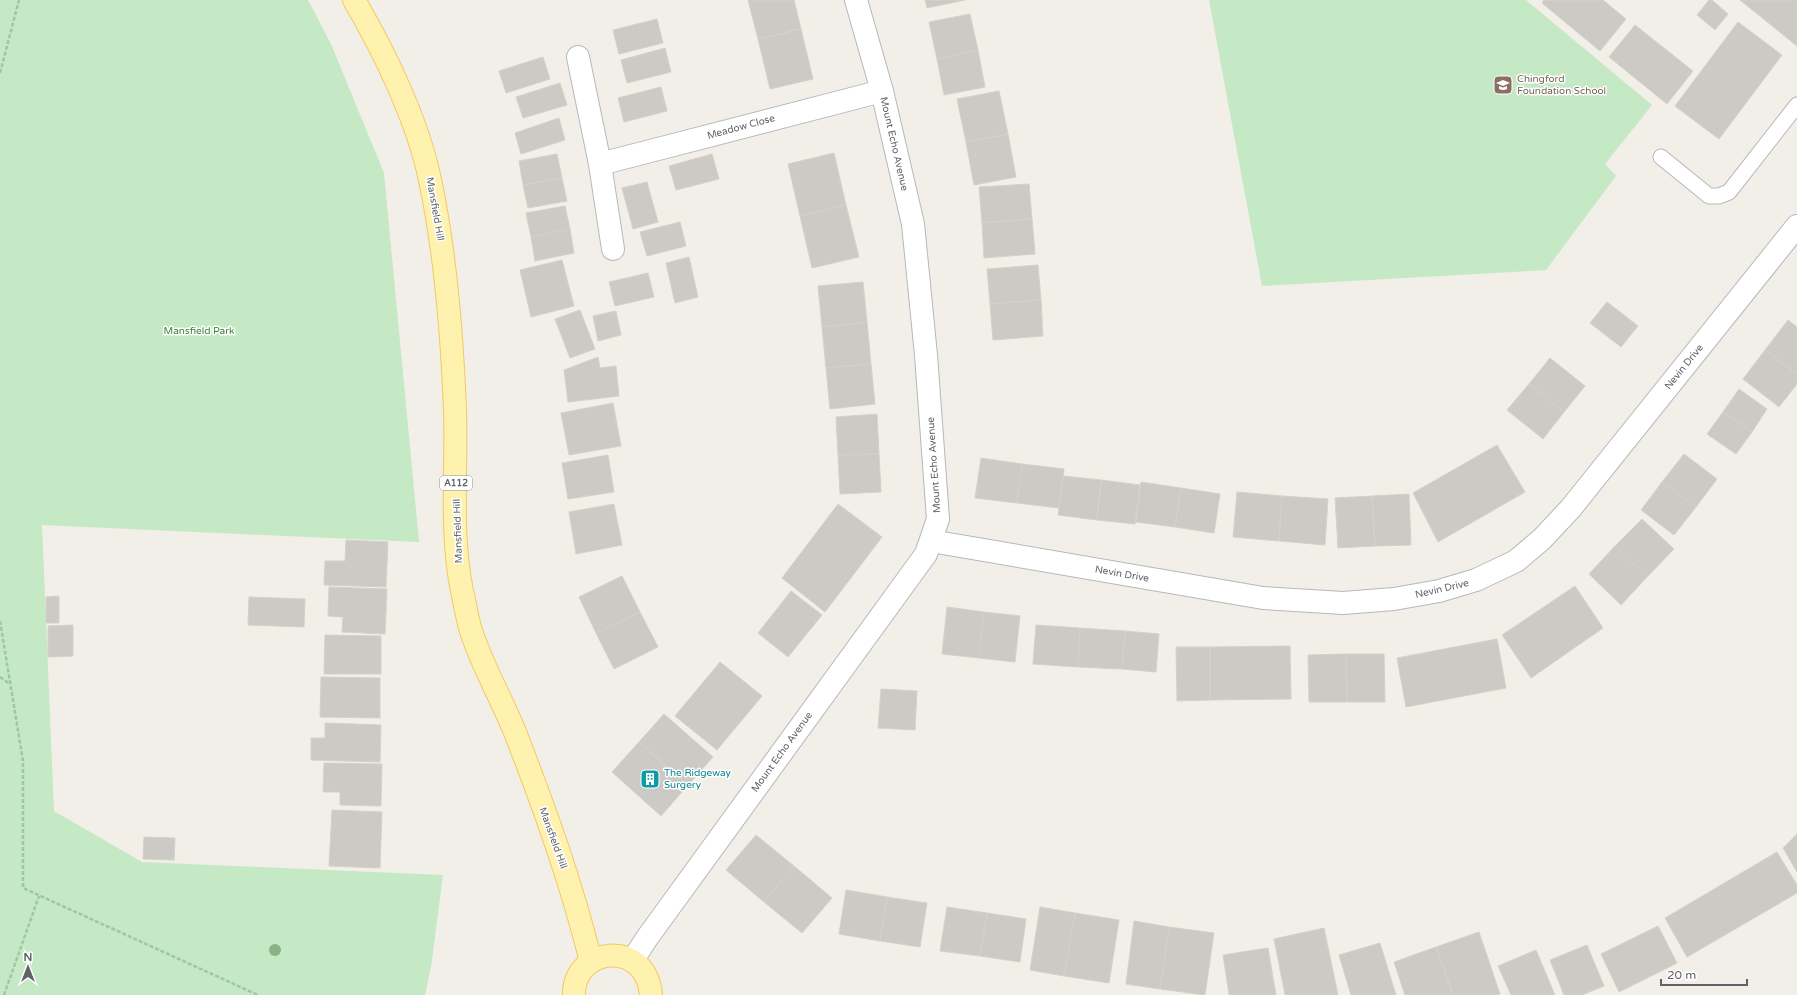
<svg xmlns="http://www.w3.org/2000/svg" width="1797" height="995" viewBox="0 0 1797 995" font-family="'Varela Round',sans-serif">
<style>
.green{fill:#c5e8c5}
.building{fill:#cccac5;stroke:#d6d1c6}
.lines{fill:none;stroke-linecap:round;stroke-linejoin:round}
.service-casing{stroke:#b5b8bc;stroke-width:17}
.minor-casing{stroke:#b5b8bc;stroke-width:24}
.primary-casing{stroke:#f2c960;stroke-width:24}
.path{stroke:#9cc7a9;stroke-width:2.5;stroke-dasharray:4 2;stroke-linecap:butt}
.service{stroke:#fff;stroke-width:15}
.minor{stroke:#fff;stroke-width:22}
.primary{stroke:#fff2af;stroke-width:22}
.tree{fill:#89b387}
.labels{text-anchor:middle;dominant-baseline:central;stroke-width:3;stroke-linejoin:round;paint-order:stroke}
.shield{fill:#fff;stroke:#8f9295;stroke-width:1}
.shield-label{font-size:9px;font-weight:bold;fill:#5f6368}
.education-label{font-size:10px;fill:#785e54;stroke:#fff;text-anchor:start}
.street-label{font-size:10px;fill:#5f6368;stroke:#fff}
.park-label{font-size:10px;fill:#348238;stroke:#fff}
.culture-label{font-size:10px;fill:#0d838f;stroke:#fff;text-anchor:start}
</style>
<rect width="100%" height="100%" fill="#f1efe8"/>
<path class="green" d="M0,0H308L331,44L384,173L419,542L42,525L54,811L142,862L443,875L431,967L425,995H0Z
M1209,0H1526L1652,105L1605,164L1616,176L1546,270L1262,286Z"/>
<path class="building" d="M748,0H794L801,29L758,39Z
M925,0H965L927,8Z
M1544,0H1603L1626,19L1600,51L1542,3Z
M1709,0H1712L1728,14L1715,30L1697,15Z
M1740,0H1797V46Z
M970,14L978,50L937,59L929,22Z
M657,19L663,43L619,54L613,30Z
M1738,22L1782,55L1719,139L1675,106Z
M1635,25L1693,71L1667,104L1609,57Z
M801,29L813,79L770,89L758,39Z
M665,48L671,72L627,83L621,60Z
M978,50L985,87L944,95L937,59Z
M543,57L550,79L506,93L499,71Z
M560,83L567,105L523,118L516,97Z
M661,87L667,111L624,122L618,98Z
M999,91L1008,134L966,142L957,99Z
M559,118L565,140L521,154L515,133Z
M1008,134L1016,177L974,185L966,142Z
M834,153L846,205L800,216L788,164Z
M557,154L562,178L523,185L519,161Z
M712,154L719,179L676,190L669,166Z
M562,178L567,201L528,208L523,185Z
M647,182L658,222L633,229L622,188Z
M1029,184L1032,219L982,223L979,187Z
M846,205L859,257L812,268L800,216Z
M565,206L570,229L531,237L526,213Z
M1032,219L1035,254L984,258L982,223Z
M680,222L686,246L647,256L640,232Z
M570,229L574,253L535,261L531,237Z
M689,257L698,297L675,303L666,263Z
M562,260L574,306L531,317L520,270Z
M1038,265L1041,300L990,304L987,269Z
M648,273L654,297L615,306L609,282Z
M863,282L867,322L822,327L818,286Z
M1041,300L1043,336L993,340L990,304Z
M1607,302L1638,326L1621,347L1590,323Z
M580,310L595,349L570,358L555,319Z
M616,311L621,335L598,341L593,316Z
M1788,320L1797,327V374L1765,350Z
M867,322L871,364L826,368L822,327Z
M1765,350L1797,374V384L1779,407L1743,379Z
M598,357L600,368L616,366L619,396L568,402L564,370Z
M1550,358L1585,386L1564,412L1529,384Z
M871,364L875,404L830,409L826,368Z
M1529,384L1564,412L1543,439L1507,410Z
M1739,389L1767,409L1752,432L1723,412Z
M613,403L621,446L569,455L561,413Z
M1723,412L1752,432L1736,454L1707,434Z
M877,414L879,454L838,455L836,417Z
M1497,445L1525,492L1438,542L1413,493Z
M879,454L881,492L840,494L838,455Z
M1684,454L1717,479L1696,507L1662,482Z
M608,455L614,492L568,499L562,463Z
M981,458L1022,464L1017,503L975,498Z
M1022,464L1064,469L1059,508L1017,503Z
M1063,476L1101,480L1097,520L1058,515Z
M1101,480L1140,485L1135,524L1097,520Z
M1141,482L1181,488L1175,527L1136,522Z
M1662,482L1696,507L1674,535L1641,510Z
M1181,488L1220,494L1214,533L1175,527Z
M1237,492L1282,496L1279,541L1233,537Z
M1409,494L1411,545L1375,546L1372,496Z
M1282,496L1328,499L1325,545L1279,541Z
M1372,496L1375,546L1338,548L1335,498Z
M614,504L622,545L576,554L569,512Z
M838,504L882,537L825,612L782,578Z
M1642,519L1674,549L1647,577L1615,546Z
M346,540L388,542L386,587L324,585L325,561H345Z
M1615,546L1647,577L1621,605L1589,574Z
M622,576L640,612L596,633L579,597Z
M1575,586L1603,628L1531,678L1502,635Z
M329,587L387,589L385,634L342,632L343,617L328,616Z
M791,591L822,615L788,657L758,633Z
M59,596V623H46V597Z
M249,597L305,599L304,627L248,625Z
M947,607L984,612L979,658L942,654Z
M640,612L658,647L614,669L596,633Z
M984,612L1020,616L1015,662L979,658Z
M73,625V656L48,657V626Z
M1036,625L1080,628L1078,667L1033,664Z
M1080,628L1125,631L1122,669L1078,667Z
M1125,631L1159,634L1156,672L1122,669Z
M325,635L381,636V674H324Z
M1497,639L1506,688L1406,707L1397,658Z
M1290,646L1291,699L1210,700V647Z
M1176,647H1210V700L1177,701Z
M1346,654H1384L1385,702H1347Z
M1346,654L1347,702H1309L1308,655Z
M720,662L762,696L717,750L675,716Z
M321,677L380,678V718L320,717Z
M881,689L917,691L915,730L878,728Z
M664,714L713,757L688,785L639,742Z
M325,723L381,725L380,762L311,760V738H325Z
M639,742L688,785L661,816L612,772Z
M324,763L382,764L381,806L340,805V792H323Z
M332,810L382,812L380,868L329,866Z
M1797,834V872L1783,848Z
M756,835L794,866L764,902L726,870Z
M144,837L175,838L174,860L143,859Z
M1777,852L1797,885V893L1687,957L1665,918Z
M794,866L832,898L802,933L764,902Z
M846,890L887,897L880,941L839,934Z
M887,897L927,903L920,947L880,941Z
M947,907L987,913L980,956L940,951Z
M1040,907L1075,913L1064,976L1030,970Z
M987,913L1026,919L1020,962L980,956Z
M1075,913L1119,920L1109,983L1064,976Z
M1134,921L1169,927L1160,989L1126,984Z
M1658,926L1677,963L1619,992L1601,954Z
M1169,927L1214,933L1205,995L1160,989Z
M1324,928L1338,995H1285L1274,939Z
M1479,932L1500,994L1496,995H1453L1436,947Z
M1380,943L1396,995H1351L1339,955Z
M1587,945L1604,986L1582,995H1564L1550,960Z
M1436,947L1453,995H1405L1394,962Z
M1268,948L1276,995H1229L1223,955Z
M1536,950L1555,995H1511L1498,966Z"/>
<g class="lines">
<g class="service-casing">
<path id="service" d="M1661,157L1709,196H1719L1729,192L1797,105"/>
</g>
<g class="minor-casing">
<path id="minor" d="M578,57L600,164L613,249
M600,164L882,91
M931,541L1263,598L1343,603L1394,599L1439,591L1476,580L1516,561L1542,539L1571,508L1797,226
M632,961L647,938L926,554L938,519L926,355L913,224L882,91L856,0"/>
</g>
<g class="primary-casing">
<path id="primary" d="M354,0C384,51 418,121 430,180C446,255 452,334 455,410C457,470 450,532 462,591C465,604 467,618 471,631C482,665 501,698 515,732C544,807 572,884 591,962
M574,995C573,947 646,938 651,995"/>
</g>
<path class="path" d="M0,73L19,0
M0,621L23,761V888L258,995
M0,677L10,684
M4,995L39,896"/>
<use href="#service" class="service"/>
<use href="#minor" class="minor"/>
<use href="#primary" class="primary"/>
</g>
<circle class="tree" cx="275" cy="950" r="6"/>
<defs>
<g id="school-square" transform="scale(1)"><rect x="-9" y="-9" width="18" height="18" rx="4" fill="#8d6e63" stroke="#fff"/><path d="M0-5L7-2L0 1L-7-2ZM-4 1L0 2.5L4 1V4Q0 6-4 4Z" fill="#fff"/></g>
<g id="building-square" transform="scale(1)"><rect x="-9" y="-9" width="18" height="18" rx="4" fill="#0f9aa8" stroke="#fff"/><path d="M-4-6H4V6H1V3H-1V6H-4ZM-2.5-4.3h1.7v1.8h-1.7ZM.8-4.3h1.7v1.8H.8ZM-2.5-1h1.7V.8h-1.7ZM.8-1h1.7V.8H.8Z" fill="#fff"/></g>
</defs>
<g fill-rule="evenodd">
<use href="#school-square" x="1503" y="85"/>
<use href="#building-square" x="650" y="779"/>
</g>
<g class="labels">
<rect class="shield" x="440" y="476" width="32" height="14" rx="3"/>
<g class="shield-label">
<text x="456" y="483">A112</text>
</g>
<g class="education-label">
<text x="1517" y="79">Chingford<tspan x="1517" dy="12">Foundation School</tspan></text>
</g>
<g class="street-label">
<text transform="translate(741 127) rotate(-15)">Meadow Close</text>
<text transform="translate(894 144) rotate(77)">Mount Echo Avenue</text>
<text transform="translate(435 209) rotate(80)">Mansfield Hill</text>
<text transform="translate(1684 367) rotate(-51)">Nevin Drive</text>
<text transform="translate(934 465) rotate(-94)">Mount Echo Avenue</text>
<text transform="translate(458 531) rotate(-92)">Mansfield Hill</text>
<text transform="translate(1122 574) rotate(10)">Nevin Drive</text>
<text transform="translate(1442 589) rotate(-13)">Nevin Drive</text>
<text transform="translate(782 752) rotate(-54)">Mount Echo Avenue</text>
<text transform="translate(553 838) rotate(70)">Mansfield Hill</text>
</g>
<g class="park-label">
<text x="199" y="331">Mansfield Park</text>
</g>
<g class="culture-label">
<text x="664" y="773">The Ridgeway<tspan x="664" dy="12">Surgery</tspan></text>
</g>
</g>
<g transform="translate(28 967)" stroke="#ffffff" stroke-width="3" paint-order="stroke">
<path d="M0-3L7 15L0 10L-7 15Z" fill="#5f6368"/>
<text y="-6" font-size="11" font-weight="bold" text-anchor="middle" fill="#5f6368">N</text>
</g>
<path d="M1661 979v6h86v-6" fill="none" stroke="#5f6368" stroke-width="2"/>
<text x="1667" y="979" font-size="12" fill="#5f6368" stroke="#ffffff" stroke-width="3" paint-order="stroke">20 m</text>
</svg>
